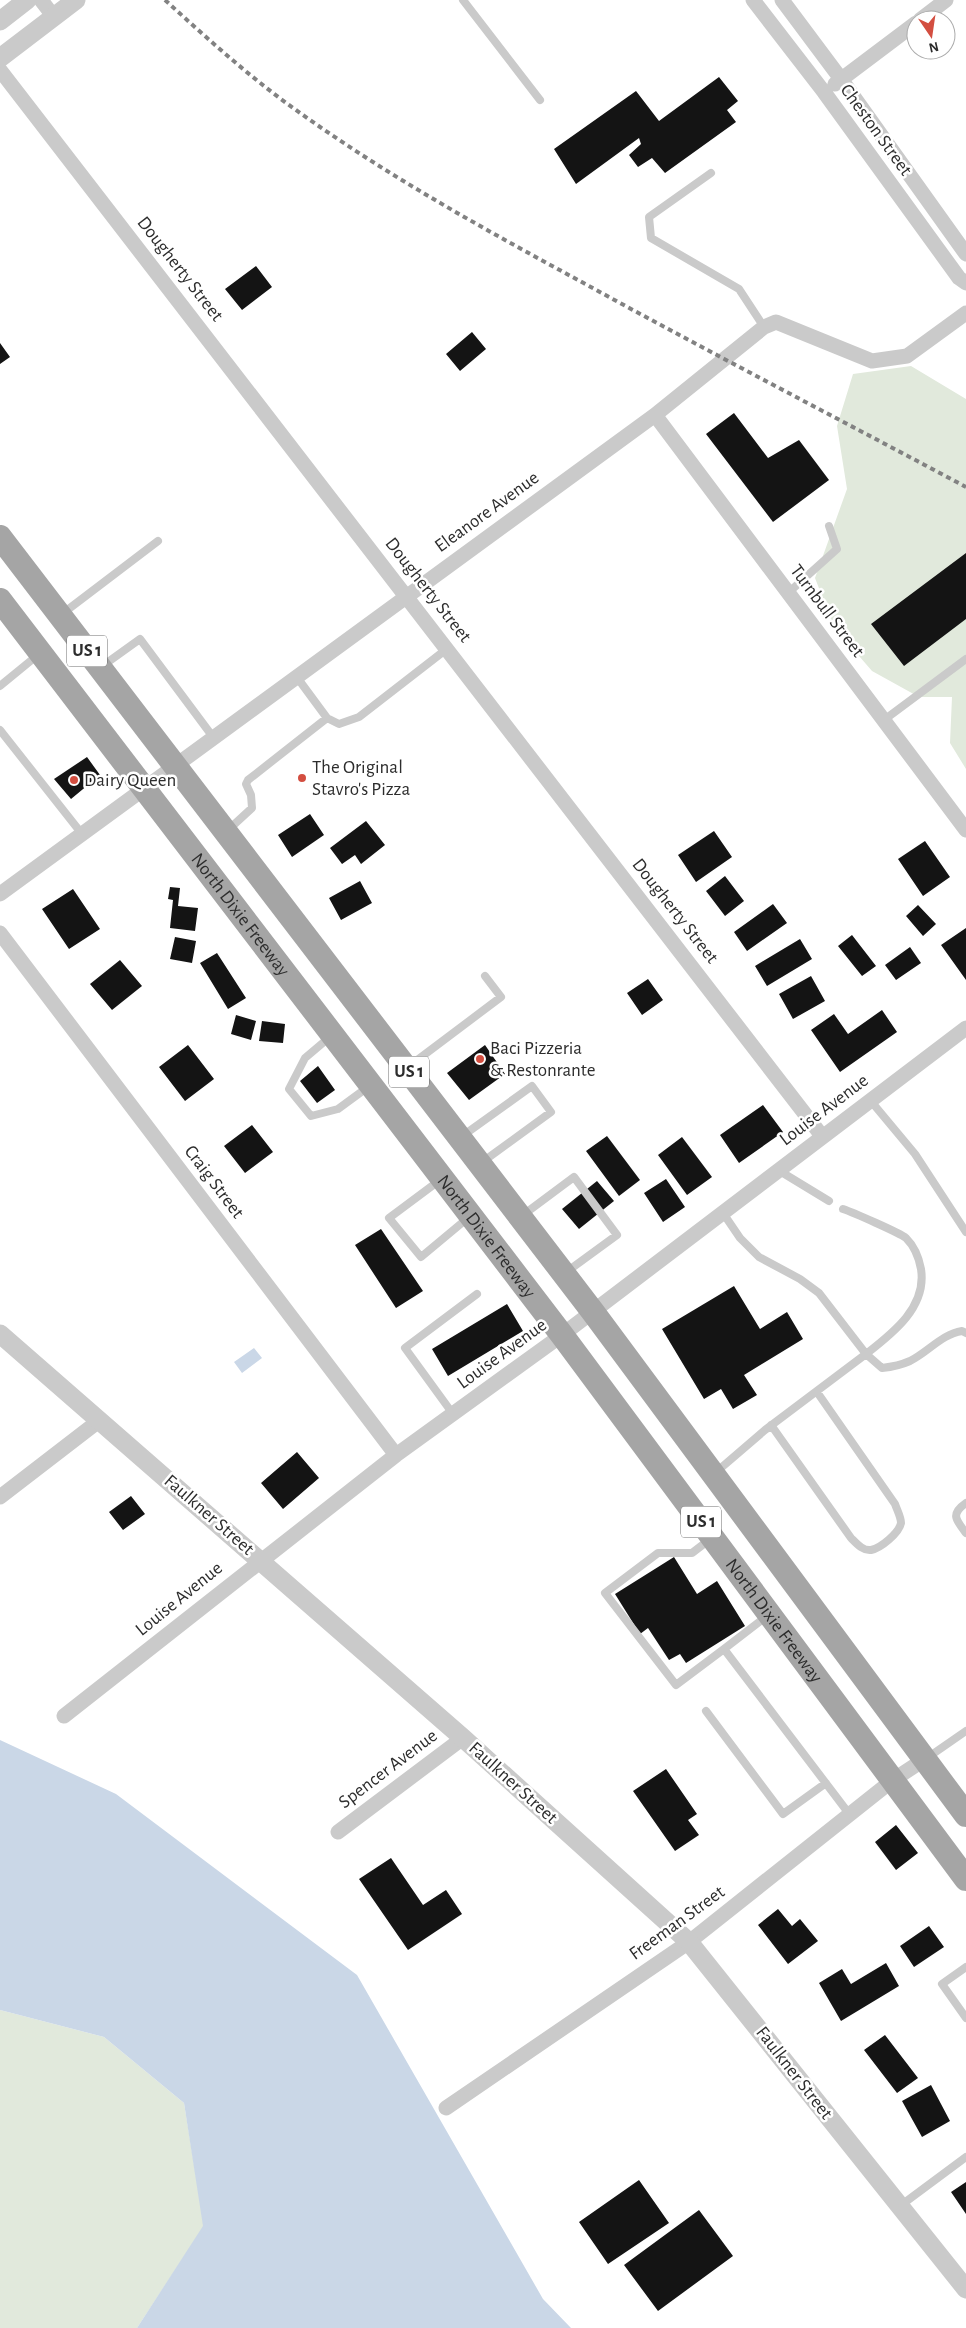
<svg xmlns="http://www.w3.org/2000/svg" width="966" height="2328" viewBox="0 0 966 2328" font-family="'Alegreya Sans',sans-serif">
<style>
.green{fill:#e1e9dc}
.water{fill:#cad7e7}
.building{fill:#141414}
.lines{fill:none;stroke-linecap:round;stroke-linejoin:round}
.service{stroke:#cacaca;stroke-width:8}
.minor{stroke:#cacaca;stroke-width:15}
.tertiary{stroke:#cacaca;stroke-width:19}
.primary{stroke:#a5a5a5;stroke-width:24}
.rail{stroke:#828282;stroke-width:4;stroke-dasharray:5 4;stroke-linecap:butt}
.poi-dot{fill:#d34e40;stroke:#fff;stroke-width:2}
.labels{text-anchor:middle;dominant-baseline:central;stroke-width:5;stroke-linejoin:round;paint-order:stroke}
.shield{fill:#fff;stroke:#6c6c6c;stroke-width:1}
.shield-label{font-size:18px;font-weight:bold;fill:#2d2d2d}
.street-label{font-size:19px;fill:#2d2d2d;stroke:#fff}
.poi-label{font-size:19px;fill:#2d2d2d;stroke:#fff;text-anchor:start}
</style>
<rect width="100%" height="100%" fill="#fff"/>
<path class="green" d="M911,366L966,399V769L950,743L952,697H919L872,671L834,627L815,578L847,489L837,426L853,374Z
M0,2010L104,2037L184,2103L204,2226L137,2328H0Z"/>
<path class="water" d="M254,1348L262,1358L242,1373L234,1362Z
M0,1740L116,1794L357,1975L543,2299L571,2328H137L203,2226L184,2103L104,2037L0,2010Z"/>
<path class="building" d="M719,77L738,101L727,110L736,122L665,173L652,158L638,167L629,155L641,144L639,138L576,184L554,149L636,91L659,121Z
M256,266L272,287L242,310L225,289Z
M472,332L486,349L460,371L446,354Z
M0,343L10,357L0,364Z
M734,413L768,458L799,440L829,480L773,522L706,434Z
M966,553V619L904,666L871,624Z
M87,757L100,775L71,799L54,779Z
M310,814L324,835L292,857L278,835Z
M366,821L385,845L361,864L355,855L342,864L330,848Z
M714,831L732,857L696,882L678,855Z
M925,841L950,877L923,896L898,859Z
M725,876L744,901L725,916L706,891Z
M360,881L372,903L341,920L329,898Z
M170,887L180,888L178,906L198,908L195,931L170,928L173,900L168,899Z
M73,889L100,929L69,949L42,909Z
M773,904L787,923L747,951L734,932Z
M918,905L936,924L923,936L906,916Z
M966,928V980L941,945Z
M852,935L876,966L862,976L838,946Z
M175,937L196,941L192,963L170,959Z
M800,939L812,959L767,986L755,966Z
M910,947L921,963L896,980L885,965Z
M217,953L246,998L228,1009L200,963Z
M120,960L142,986L112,1010L90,984Z
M811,976L825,1001L793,1019L779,994Z
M648,979L663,1000L642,1015L627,993Z
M882,1010L897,1032L840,1072L811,1030L834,1014L848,1034Z
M236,1015L256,1021L251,1040L231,1034Z
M262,1021L285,1024L283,1043L259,1041Z
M188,1045L214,1079L185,1101L159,1067Z
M485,1045L505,1074L469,1100L447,1073Z
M318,1066L335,1090L317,1103L300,1081Z
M763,1105L783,1132L739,1163L720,1135Z
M252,1125L273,1152L245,1173L224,1146Z
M607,1136L640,1180L619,1196L586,1151Z
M682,1137L712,1177L687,1195L658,1155Z
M666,1179L685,1207L663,1222L644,1193Z
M597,1181L614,1201L579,1229L562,1209Z
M381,1229L423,1291L396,1308L355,1245Z
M734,1286L760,1329L787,1312L803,1339L744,1375L757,1395L733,1409L721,1389L704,1399L662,1329Z
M507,1304L523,1331L448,1376L432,1349Z
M297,1452L319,1478L283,1509L261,1483Z
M131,1496L145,1514L123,1530L109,1512Z
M674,1557L697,1594L717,1581L745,1626L686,1663L680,1654L669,1660L648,1628L640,1634L615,1594Z
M666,1769L697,1814L688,1820L699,1835L675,1851L633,1791Z
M896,1825L918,1853L896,1870L875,1842Z
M391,1858L423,1905L446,1890L462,1914L408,1950L359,1879Z
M778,1909L792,1926L800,1919L818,1941L788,1964L758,1925Z
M929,1926L944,1947L914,1967L900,1946Z
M886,1963L899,1986L841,2021L819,1983L842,1969L851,1984Z
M885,2035L918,2078L897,2093L864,2050Z
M931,2085L950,2121L922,2137L902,2101Z
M639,2180L669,2223L608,2264L579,2222Z
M966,2182V2214L951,2192Z
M699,2210L733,2256L658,2311L624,2265Z"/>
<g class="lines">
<path class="service" d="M463,0L540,100
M711,173L649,217L651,238L739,289L764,327
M788,593L837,549L829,526
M62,614L158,541
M101,667L140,639L213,737
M296,676L327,718L339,724L359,717L448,648
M0,686L39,654
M884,720L966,659
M0,730L82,834
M227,831L252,808L251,795L246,784L248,780L327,718
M331,1036L305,1058L289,1089L311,1116L338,1109L368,1087
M408,1067L501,997L485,976
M870,1100L915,1154L966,1232
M461,1137L532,1086L551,1112L481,1163
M778,1170L829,1201
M440,1180L389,1218L421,1257L469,1217
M843,1209C852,1212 900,1233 906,1238C914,1246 919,1258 921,1269C927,1307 893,1333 866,1354L882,1368C891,1367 901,1365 910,1361C928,1352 942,1334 962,1331L966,1333
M523,1215L574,1177L617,1235L565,1273
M453,1414L405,1348L477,1294
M771,1425L851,1538C857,1544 863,1551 871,1550C881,1548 899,1533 901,1523C901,1517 897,1510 895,1504L817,1392
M715,1473L765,1430L866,1354L819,1293L800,1279L759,1257L740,1238L723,1213
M966,1503C950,1514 956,1520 966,1533
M709,1540L692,1553H658L605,1593L676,1685L724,1649
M767,1616L724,1649L850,1815
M706,1711L783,1814L826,1783
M927,1758L966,1731
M966,1967L942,1984L966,2018
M900,2206L966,2157"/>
<path class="minor" d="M41,0L54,17
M753,0L824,92L959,278L966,283
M782,0L841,79L966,254
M920,20L946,0
M0,70L822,1136
M835,84L916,23
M655,415L966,830
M0,894L655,415L764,327L776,322L872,361L907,356L966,313
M0,933L396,1455
M0,1497L100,1420
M64,1716L396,1455L562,1335L966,1028
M338,1832L463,1738
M446,2108L689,1942L893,1780L925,1759"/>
<path class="tertiary" d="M0,21L27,0
M0,58L76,0
M0,1334L463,1738L689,1942L966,2289"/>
<g class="primary">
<path d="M0,537L593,1312L966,1815"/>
<path id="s1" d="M0,600L562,1335L966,1879"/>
</g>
<path class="rail" d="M165,0C209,40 254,81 303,115C390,177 484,229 578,280C707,351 837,418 966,487"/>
</g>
<g class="poi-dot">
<circle cx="302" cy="778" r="5"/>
<circle cx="74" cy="780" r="5"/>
<circle cx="480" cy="1059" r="5"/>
</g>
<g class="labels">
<g class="shield">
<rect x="67" y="635.5" width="40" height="31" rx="4"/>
<rect x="389" y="1056.5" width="40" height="31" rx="4"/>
<rect x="681" y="1506.5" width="40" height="31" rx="4"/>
</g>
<g class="shield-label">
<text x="87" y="651">US 1</text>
<text x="409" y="1072">US 1</text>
<text x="701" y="1522">US 1</text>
</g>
<g class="street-label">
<text transform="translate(876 130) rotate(54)">Cheston Street</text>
<text transform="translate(180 269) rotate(52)">Dougherty Street</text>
<text transform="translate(487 512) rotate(-36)">Eleanore Avenue</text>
<text transform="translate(428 590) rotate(52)">Dougherty Street</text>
<text transform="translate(827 611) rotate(53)">Turnbull Street</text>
<text transform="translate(675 911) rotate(52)">Dougherty Street</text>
<text stroke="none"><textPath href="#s1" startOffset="396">North Dixie Freeway</textPath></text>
<text transform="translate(824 1110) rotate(-37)">Louise Avenue</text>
<text transform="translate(214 1182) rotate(53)">Craig Street</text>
<text stroke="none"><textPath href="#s1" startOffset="801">North Dixie Freeway</textPath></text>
<text transform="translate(502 1354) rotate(-36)">Louise Avenue</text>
<text transform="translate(209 1515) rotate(41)">Faulkner Street</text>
<text transform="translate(179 1599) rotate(-39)">Louise Avenue</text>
<text stroke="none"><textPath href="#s1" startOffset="1281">North Dixie Freeway</textPath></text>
<text transform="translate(388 1769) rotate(-37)">Spencer Avenue</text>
<text transform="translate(513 1783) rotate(42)">Faulkner Street</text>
<text transform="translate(677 1923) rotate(-36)">Freeman Street</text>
<text transform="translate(794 2073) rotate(52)">Faulkner Street</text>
</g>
<g class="poi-label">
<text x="312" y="767">The Original<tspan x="312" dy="22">Stavro's Pizza</tspan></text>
<text x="84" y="780">Dairy Queen</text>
<text x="490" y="1048">Baci Pizzeria<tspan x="490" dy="22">&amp; Restonrante</tspan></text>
</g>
</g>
<g transform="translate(931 35) rotate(167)"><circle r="24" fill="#ffffff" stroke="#ababab"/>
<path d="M0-4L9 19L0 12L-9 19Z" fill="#d34e40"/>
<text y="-8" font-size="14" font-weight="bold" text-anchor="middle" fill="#2d2d2d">N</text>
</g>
</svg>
